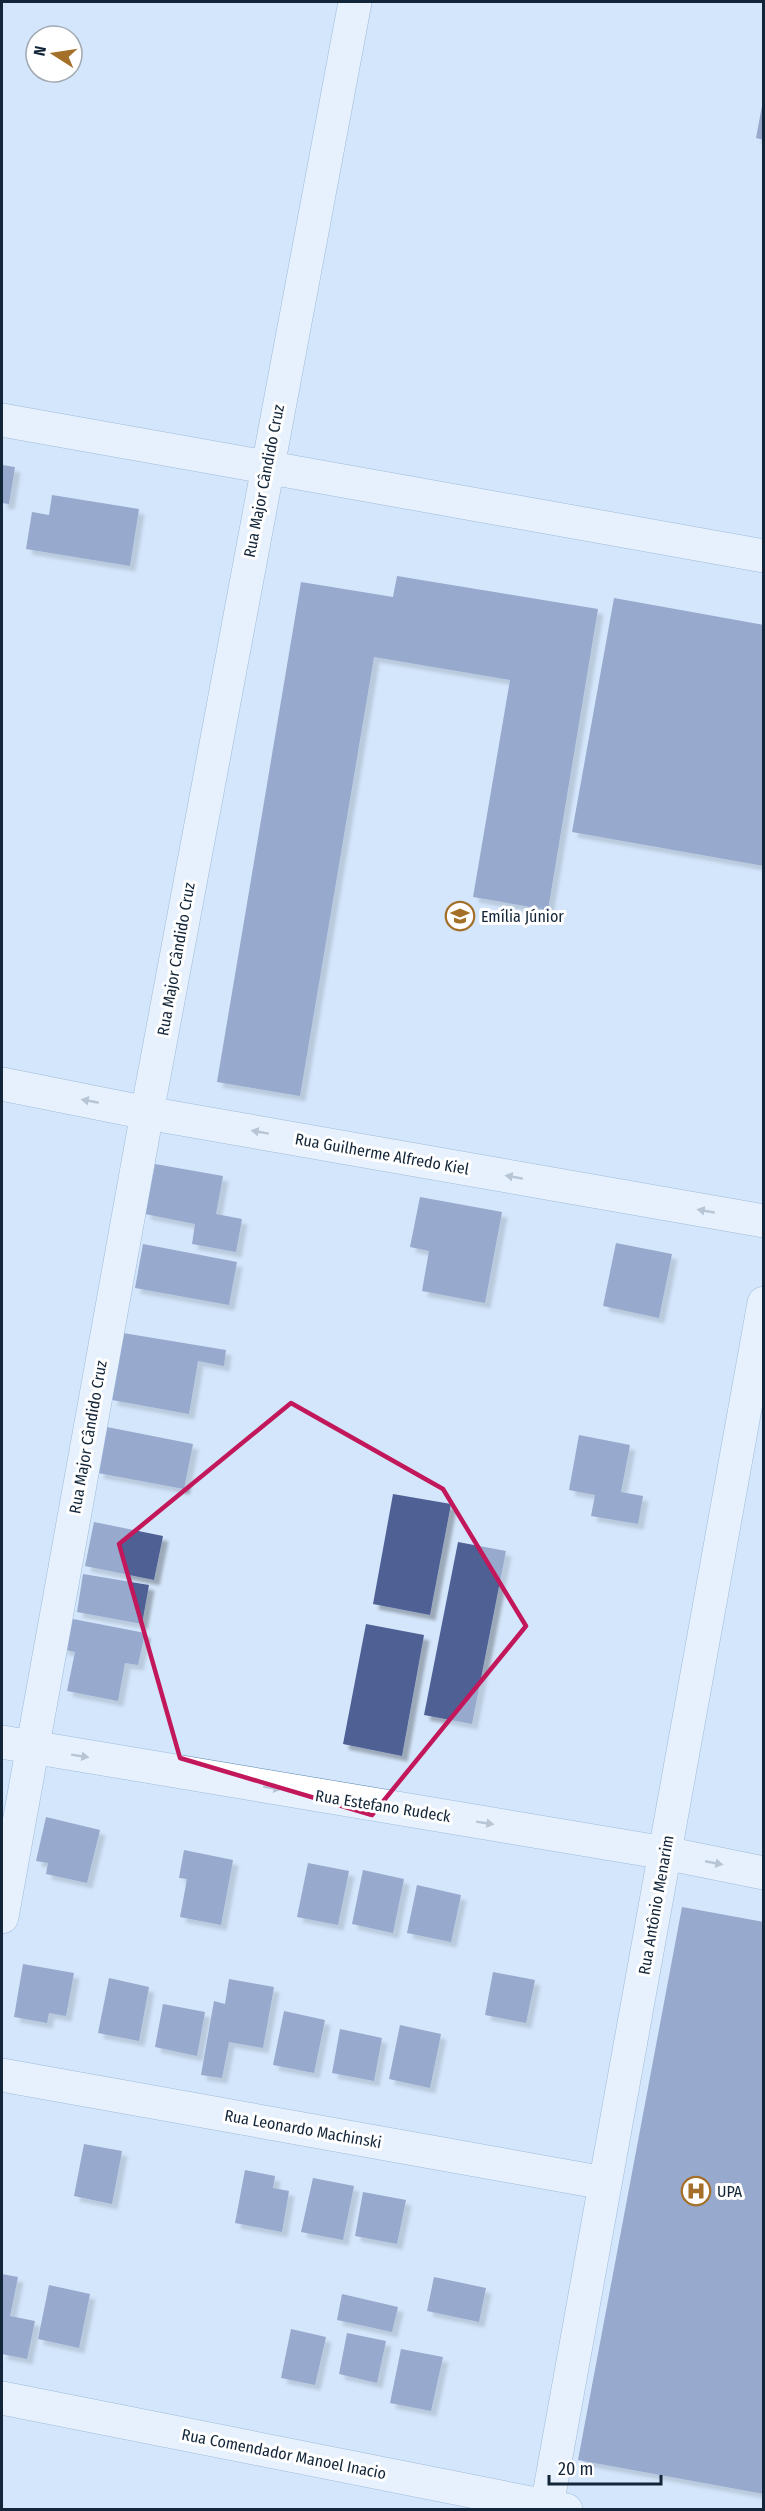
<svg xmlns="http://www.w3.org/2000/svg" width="765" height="2511" viewBox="0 0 765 2511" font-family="'Fira Sans Condensed',sans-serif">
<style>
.building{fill:#506094;filter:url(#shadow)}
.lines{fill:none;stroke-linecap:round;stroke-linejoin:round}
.minor-casing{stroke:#5a87b5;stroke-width:34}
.minor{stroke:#fff;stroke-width:33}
.oneway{fill:#959da6}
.marked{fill:none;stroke:#c2185b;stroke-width:4.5;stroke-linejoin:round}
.labels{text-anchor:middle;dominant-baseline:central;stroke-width:6;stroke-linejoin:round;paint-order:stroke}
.street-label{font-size:16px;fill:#132639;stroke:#fff}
.poi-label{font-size:16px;fill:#132639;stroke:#fff;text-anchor:start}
</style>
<defs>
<filter id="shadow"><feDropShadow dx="5.5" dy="5.5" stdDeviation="1.5" flood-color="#0004"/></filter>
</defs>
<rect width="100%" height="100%" fill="#d4e6fb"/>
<path class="building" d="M762,106H764V140L756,138Z
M2,465L15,467L9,504L2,503Z
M52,495L139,509L130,566L26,549L32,512L49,515Z
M397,576L598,609L548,910L473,897L510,680L374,657L300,1096L217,1082L301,582L393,597Z
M614,598L764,625V866L572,832Z
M155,1164L223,1176L216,1214L242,1219L236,1252L192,1244L195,1224L145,1214Z
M420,1197L502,1212L485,1303L422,1291L429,1251L410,1247Z
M616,1243L672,1254L659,1318L603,1306Z
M143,1244L237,1262L229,1305L135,1288Z
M123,1333L226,1350L224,1366L198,1361L189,1414L112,1400Z
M107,1427L193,1444L184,1489L98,1473Z
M579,1435L630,1445L621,1492L643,1496L638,1524L591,1516L595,1495L569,1490Z
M393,1494L451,1504L430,1615L373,1604Z
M94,1522L163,1536L154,1580L85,1566Z
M458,1542L506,1551L472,1724L424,1715Z
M83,1574L149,1585L142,1624L77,1612Z
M68,1618L145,1633L138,1665L125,1663L118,1701L67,1691L75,1652L62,1649Z
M366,1624L424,1635L402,1756L343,1744Z
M46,1817L100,1830L87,1883L46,1874L48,1863L36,1861Z
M184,1850L233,1860L221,1925L180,1917L187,1879L179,1878Z
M308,1863L349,1871L338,1925L297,1917Z
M363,1870L404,1879L393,1933L352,1924Z
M417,1885L461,1895L451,1942L407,1933Z
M682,1907L764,1922V2494L578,2460Z
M23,1964L74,1973L66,2016L49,2013L47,2023L14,2017Z
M493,1972L535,1980L526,2023L485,2015Z
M109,1978L149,1987L139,2041L98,2033Z
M229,1979L274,1987L263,2048L229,2042L222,2078L201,2075L214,2001L225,2004Z
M163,2004L205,2012L197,2056L155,2047Z
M284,2011L325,2020L314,2073L273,2065Z
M400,2025L441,2034L430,2088L389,2079Z
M340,2029L382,2038L374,2081L332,2073Z
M84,2144L122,2151L112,2204L74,2196Z
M245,2170L275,2176L273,2188L289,2191L282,2232L235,2223Z
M313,2178L354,2186L343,2240L301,2232Z
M363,2192L406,2200L397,2244L355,2236Z
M2,2274L18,2277L10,2316L35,2321L27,2359L2,2354Z
M434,2277L486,2288L479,2322L427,2311Z
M49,2285L90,2294L79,2348L38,2339Z
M342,2294L398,2307L392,2332L337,2320Z
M291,2329L326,2337L315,2385L281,2378Z
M347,2333L386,2341L377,2383L339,2374Z
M401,2349L443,2357L431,2411L390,2403Z"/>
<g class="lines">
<g class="minor-casing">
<path id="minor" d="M2,420L764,556
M2,1084L147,1113L764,1221
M2,1742L665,1853L764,1873
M2,1917L147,1113L355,2
M2,2075L604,2183
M2,2398L566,2510
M547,2506L764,1303"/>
</g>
<use href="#minor" class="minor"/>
</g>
<defs><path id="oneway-solid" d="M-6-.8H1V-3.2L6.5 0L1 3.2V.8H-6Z" transform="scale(1.5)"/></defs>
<g class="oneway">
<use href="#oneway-solid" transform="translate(90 1101) rotate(-169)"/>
<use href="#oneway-solid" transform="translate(260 1132) rotate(-170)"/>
<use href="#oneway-solid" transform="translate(514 1177) rotate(-170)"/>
<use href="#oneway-solid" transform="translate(706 1211) rotate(-170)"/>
<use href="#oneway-solid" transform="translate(80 1756) rotate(9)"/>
<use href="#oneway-solid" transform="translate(272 1788) rotate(9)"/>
<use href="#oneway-solid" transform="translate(485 1823) rotate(9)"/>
<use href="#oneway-solid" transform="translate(714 1863) rotate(11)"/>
</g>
<path d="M0 0H765V2511H0ZM291,1403L443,1489L526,1626L372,1815L180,1758L119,1544Z" fill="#d4e6fb" fill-opacity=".55" fill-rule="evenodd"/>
<path class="marked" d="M291,1403L443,1489L526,1626L372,1815L180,1758L119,1544Z"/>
<defs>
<g id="school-ring" transform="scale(1.5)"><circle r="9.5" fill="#fff" stroke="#a47029" stroke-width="1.5"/><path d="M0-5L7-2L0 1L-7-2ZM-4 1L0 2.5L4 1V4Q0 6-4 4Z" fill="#a47029"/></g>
<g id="hospital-ring" transform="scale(1.5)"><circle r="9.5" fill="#fff" stroke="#a47029" stroke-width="1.5"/><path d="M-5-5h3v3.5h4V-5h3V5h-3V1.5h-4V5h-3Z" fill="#a47029"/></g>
</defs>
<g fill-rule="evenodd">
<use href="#school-ring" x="460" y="916"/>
<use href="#hospital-ring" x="696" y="2191"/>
</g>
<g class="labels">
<g class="street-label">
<text transform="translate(264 481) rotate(-79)">Rua Major Cândido Cruz</text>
<text transform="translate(176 959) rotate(-80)">Rua Major Cândido Cruz</text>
<text transform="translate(382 1154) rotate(10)">Rua Guilherme Alfredo Kiel</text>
<text transform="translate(88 1437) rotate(-80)">Rua Major Cândido Cruz</text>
<text transform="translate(383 1806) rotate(9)">Rua Estefano Rudeck</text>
<text transform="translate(656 1905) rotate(-80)">Rua Antônio Menarim</text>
<text transform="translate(303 2129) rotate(10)">Rua Leonardo Machinski</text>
<text transform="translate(284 2454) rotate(11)">Rua Comendador Manoel Inacio</text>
</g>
<g class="poi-label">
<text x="481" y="916">Emília Júnior</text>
<text x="717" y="2191">UPA</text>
</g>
</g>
<rect width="765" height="2511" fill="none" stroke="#132639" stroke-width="6"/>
<g transform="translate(54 54) rotate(282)"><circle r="28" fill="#ffffff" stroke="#a1a8b0" stroke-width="1.5"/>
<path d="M0-4.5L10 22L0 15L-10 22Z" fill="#a47029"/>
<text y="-9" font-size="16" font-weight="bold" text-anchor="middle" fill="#132639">N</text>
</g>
<path d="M549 2475v9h112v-9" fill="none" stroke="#132639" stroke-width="3"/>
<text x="558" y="2475" font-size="18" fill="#132639" stroke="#ffffff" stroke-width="4.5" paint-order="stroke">20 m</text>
</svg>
